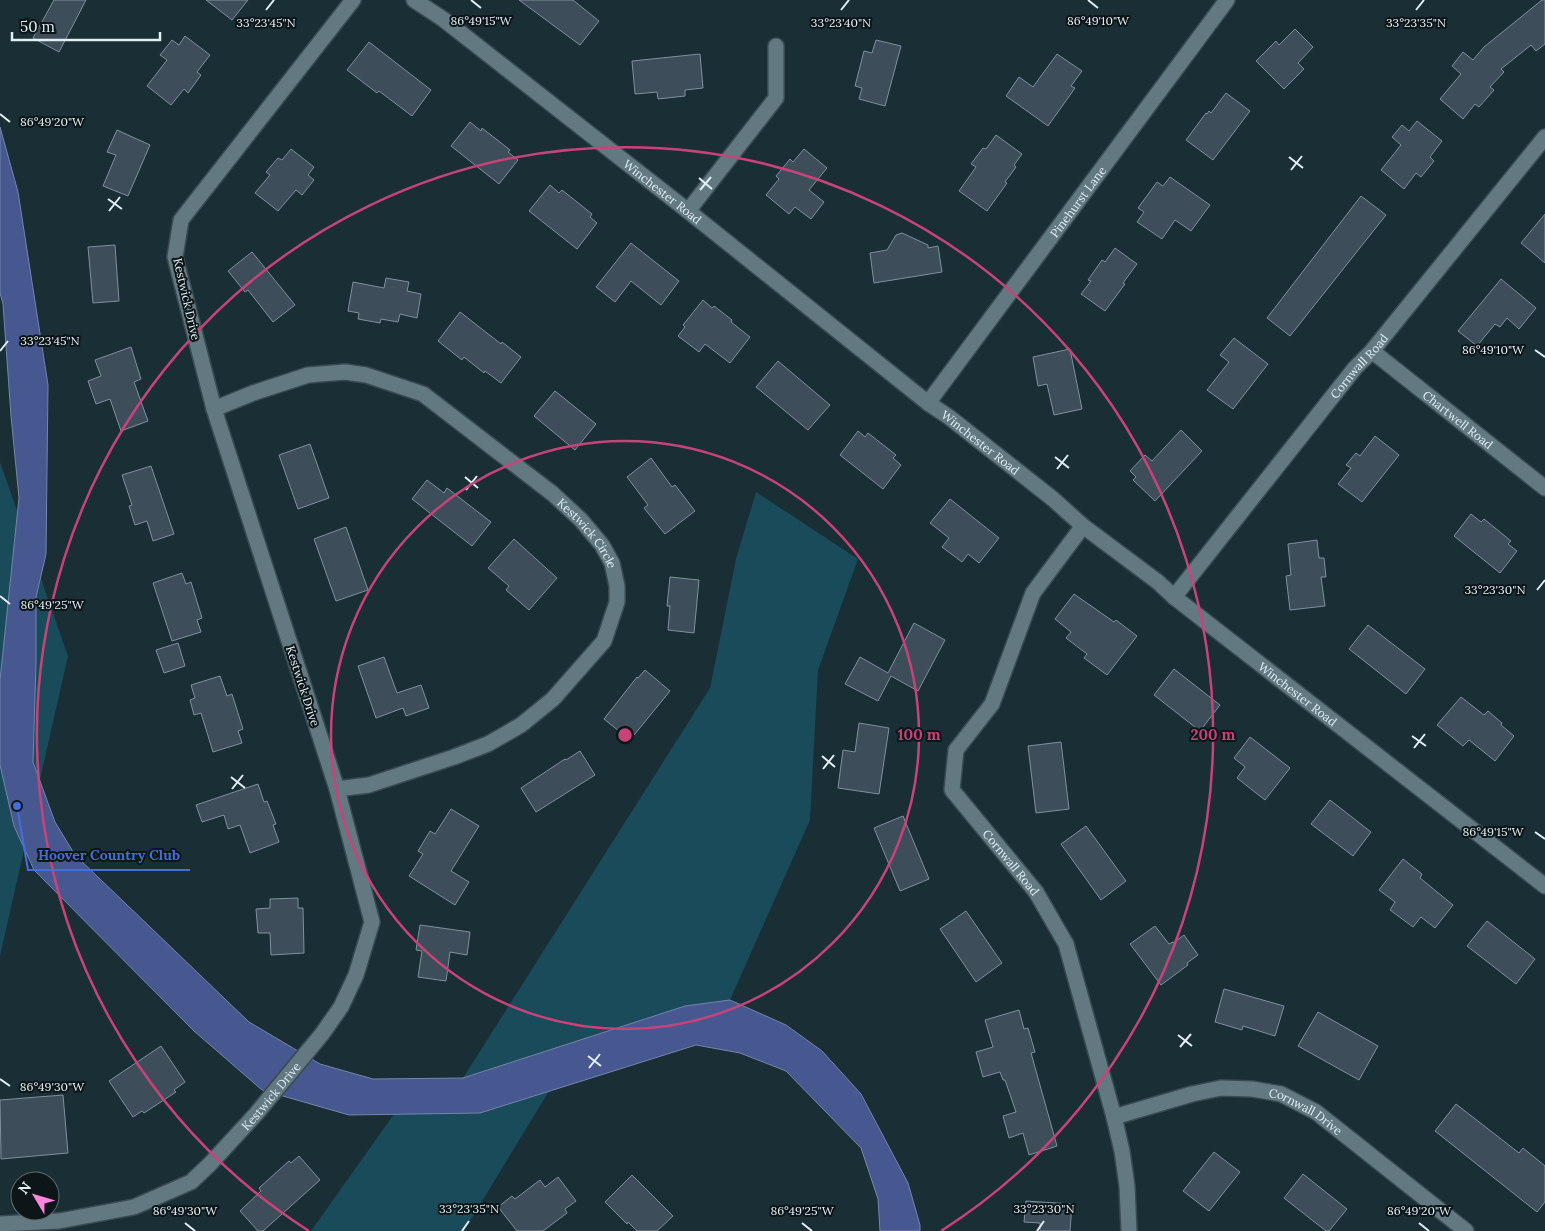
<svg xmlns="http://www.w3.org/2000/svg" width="1545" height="1231" viewBox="0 0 1545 1231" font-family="Lora,serif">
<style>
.green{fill:#194b5a}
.water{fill:#46588f;stroke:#7585ad}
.building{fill:#3d4d5a;stroke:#80909f}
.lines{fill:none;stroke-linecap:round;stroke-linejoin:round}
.minor-casing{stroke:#394a51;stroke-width:18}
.minor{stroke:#627982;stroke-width:15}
.ticks{fill:none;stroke:#e2eff4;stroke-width:2}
.ring{fill:none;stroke:#c8437a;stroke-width:2.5}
.labels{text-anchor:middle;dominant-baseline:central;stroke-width:4;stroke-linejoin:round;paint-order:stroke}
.street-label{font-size:12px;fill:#e2eff4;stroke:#0c1518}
.ticks-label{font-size:12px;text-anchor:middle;fill:#e2eff4;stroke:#0c1518;stroke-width:4;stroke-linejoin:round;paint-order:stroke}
.centre{fill:#c8437a;stroke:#0c1518;stroke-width:2.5}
.ring-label{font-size:15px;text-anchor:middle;font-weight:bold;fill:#c8437a;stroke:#0c1518;stroke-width:4;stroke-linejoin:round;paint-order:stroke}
.leader{fill:none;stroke:#446ede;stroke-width:2}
.callout-dot{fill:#446ede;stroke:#0c1518;stroke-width:2}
.callout-label{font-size:14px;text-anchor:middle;font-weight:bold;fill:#446ede;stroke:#0c1518;stroke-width:4;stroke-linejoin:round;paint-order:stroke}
</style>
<rect width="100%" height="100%" fill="#192e35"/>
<path class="green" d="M0,462L68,656L0,956Z
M756,492L858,559L818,670L810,820L730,1000L685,1006L463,1078L710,688L736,559Z
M549,1091L464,1231H311L394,1114L480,1113Z"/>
<path class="water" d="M0,127L18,192L48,385L46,554L36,597V662L33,762L55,822L75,855L249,1022L320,1064L373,1079L463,1078L685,1006L730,1000L786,1025L822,1051L861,1094L908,1183L920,1225V1231H880L878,1199L861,1148L786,1071L740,1053L696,1045L480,1113L349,1115L262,1090L194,1031L34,870L14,826L0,765V680L19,498L11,416L3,304L0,293Z"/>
<path class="building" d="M54,0H86L59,52L33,38Z
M206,0H248L232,20Z
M519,0H573L599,21L580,45Z
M1542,0H1545V44L1536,51L1531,45L1501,69L1504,72L1490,87L1494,90L1479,107L1475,104L1463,119L1440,99L1461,74L1452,66L1463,52L1473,60L1484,47Z
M1295,29L1313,47L1298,63L1304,69L1284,89L1256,61L1276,41L1279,45Z
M185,36L210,55L197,72L201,75L188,93L184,89L171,105L147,86L167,60L160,55L172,40L179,45Z
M876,40L901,46L885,106L859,99L862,88L855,86L864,51L872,53Z
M369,42L431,90L412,116L379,91L377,93L347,70Z
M700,54L703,88L685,90V96L658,99L657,92L635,94L632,61Z
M1057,54L1082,71L1071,86L1075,88L1048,126L1006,96L1019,77L1033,87Z
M1226,93L1250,111L1213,160L1186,140L1206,113L1207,114L1209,111L1211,113Z
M1417,121L1442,141L1430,157L1434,161L1421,177L1416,173L1404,189L1381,170L1401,145L1392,137L1402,125L1409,131Z
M470,122L481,131L482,128L510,150L508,152L518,160L499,184L451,146Z
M117,130L150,145L128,196L103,186L116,155L107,152Z
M996,135L1022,154L1014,165L1016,167L1005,182L1007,183L987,211L959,191L976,167L971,164L983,148L986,149Z
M291,149L314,167L308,175L314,180L302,195L296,190L278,211L255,193L270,175L266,172L278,158L282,160Z
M804,149L827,168L809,190L824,202L811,219L795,207L789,214L766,195L779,179L776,176L790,159L793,162Z
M1170,177L1210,205L1191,231L1175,220L1162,239L1137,222L1144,212L1138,208L1157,182L1163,186Z
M550,185L559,193L562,190L592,214L590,217L597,223L577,249L529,211Z
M1361,196L1386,215L1290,336L1267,318Z
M1545,214V263L1521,243Z
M902,233L928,245V248L938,246L942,272L874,283L870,253L887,250L896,235Z
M631,243L679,281L661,305L631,281L615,302L596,287Z
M115,245L119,301L93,303L88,247Z
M1115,248L1137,264L1123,283L1125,284L1105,311L1081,294L1091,281L1088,280L1102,260L1105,262Z
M252,252L295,305L273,322L248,290L245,292L228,271Z
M386,278L409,282L407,291L421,294L417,318L400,314L398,322L381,319L380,323L358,319L359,313L348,311L353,282L384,288Z
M1501,279L1536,308L1519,329L1507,318L1500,327L1495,324L1477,346L1458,331Z
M703,300L712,308L714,306L732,320L731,322L750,337L730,363L705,344L699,352L678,336L685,327L683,325Z
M460,312L501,344L502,342L521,357L501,383L485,371L484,373L464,357L462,360L438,341Z
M1234,338L1268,364L1233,409L1207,390L1229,362L1220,355Z
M131,347L141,379L134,382L148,421L121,431L110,399L96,404L88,381L101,376L95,360Z
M1070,349L1082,409L1054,415L1047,384L1038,386L1033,357Z
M778,361L830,405L808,430L756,387Z
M555,391L596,424L575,450L534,416Z
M1181,430L1202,451L1155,501L1133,480L1136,477L1130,471L1145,455L1152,461Z
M858,431L865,437L868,433L896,455L893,458L901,465L883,489L840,455Z
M1375,436L1399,455L1362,502L1338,484L1351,468L1346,465L1356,453L1360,456Z
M310,444L329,498L298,509L279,455Z
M651,458L672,487L675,485L695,511L665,534L644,508L648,505L627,477Z
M151,466L174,534L153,541L147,521L135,525L129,506L132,505L122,475Z
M427,480L444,493L447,488L491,522L472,546L412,499Z
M950,499L999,538L979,563L968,554L962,562L942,547L949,538L930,523Z
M1471,514L1481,522L1484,519L1511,541L1508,544L1517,551L1500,573L1454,536Z
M346,527L368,590L336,601L314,539Z
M514,539L557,578L529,610L506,590L509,586L488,568Z
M1317,540L1319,558H1324L1326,577H1321L1325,606L1290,610L1286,576L1291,575L1288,544Z
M182,573L186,584L191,582L202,618L197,620L201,632L172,641L153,583Z
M670,577L699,580L694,633L668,630L670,606H667Z
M1074,594L1114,622L1116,620L1137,636L1107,675L1084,658L1087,654L1066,638L1071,632L1055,619Z
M914,623L945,640L918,691L891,676L878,701L845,684L860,657L888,673Z
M1368,625L1425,669L1406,694L1349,649Z
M178,643L185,666L164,673L156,650Z
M384,657L397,693L421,685L429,708L406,716L403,708L376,718L358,666Z
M1174,669L1220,705L1200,731L1154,695Z
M645,670L670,691L630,740L604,719L637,677L638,678Z
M220,676L227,696L232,694L243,729L238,731L242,743L213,752L201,713L194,715L190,700L195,698L191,685Z
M1461,697L1484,715L1488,711L1502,723L1501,725L1514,736L1495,761L1469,740L1463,746L1437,725Z
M859,723L889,728L879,794L838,788L843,750L855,752Z
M1250,737L1290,768L1265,800L1237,778L1245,767L1234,758Z
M1061,742L1069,809L1036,813L1028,746Z
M580,751L595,775L536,812L521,788L565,759L566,760Z
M258,784L264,802L267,801L276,824L273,825L279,842L250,853L240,825L228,829L224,815L202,822L196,805Z
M1330,800L1371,832L1353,856L1311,824Z
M451,809L479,826L451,871L469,882L455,905L409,876L423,854L418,851L430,831L435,834Z
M903,816L929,879L900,891L874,828Z
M1086,826L1126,881L1101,900L1061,844Z
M1403,859L1422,874L1420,878L1453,905L1435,928L1421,917L1413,927L1390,910L1395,902L1379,890Z
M298,898V908H303L304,953L271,955L270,933H258L256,909L270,908V899Z
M966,911L1002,963L976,982L940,929Z
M1487,921L1535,959L1516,984L1467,946Z
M420,925L470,932L467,955L450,952L446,981L418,977L422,951L416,950Z
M1155,926L1169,944L1173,942V943L1184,935L1198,955L1187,963L1188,965L1161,985L1130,944Z
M1224,989L1284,1006L1275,1036L1243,1026L1242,1030L1215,1022Z
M1019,1010L1024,1029L1028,1028L1035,1052L1031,1053L1057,1146L1029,1155L1023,1133L1009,1138L1003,1116L1016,1112L1005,1080H1003L1000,1072L983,1077L976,1052L993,1047L985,1020Z
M1318,1012L1378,1046L1359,1080L1298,1046Z
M161,1046L185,1082L174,1090L176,1092L144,1113L142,1111L133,1117L109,1081Z
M63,1095L68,1153L1,1159L0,1100Z
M1456,1104L1519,1153L1523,1148L1545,1166V1202L1537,1212L1435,1131Z
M1214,1152L1240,1172L1209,1211L1183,1191Z
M299,1156L320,1180L263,1231H258L240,1211L261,1191L259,1188L289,1161L291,1163Z
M1303,1174L1347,1209L1329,1231H1326L1284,1198Z
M632,1175L673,1216L657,1231H637L628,1222L627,1224L605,1202Z
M558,1177L576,1201L565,1209L567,1213L543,1231H517L498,1207L512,1196L515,1199L540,1180L545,1187Z
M1026,1201L1072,1204L1070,1231H1040V1223L1024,1222Z"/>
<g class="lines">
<g class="minor-casing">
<g id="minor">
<path id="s1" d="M414,0L443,19L688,211L928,403L949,417L1053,499L1083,526L1158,582L1174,597L1545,886"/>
<path d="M688,211L776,98V46"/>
<path id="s2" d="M1372,351L1545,488"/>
<path id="s3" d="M928,403L1227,0"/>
<path id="s4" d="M214,409L253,393L308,375L345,372L366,375L423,394L553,494L581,520L602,545L612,563L617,586V602L604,641L553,699L521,725L488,744L454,757L369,785L337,789"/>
<path id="s5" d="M1083,526L1033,593L992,704L956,750L952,790L1036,892L1066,944L1114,1117L1122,1151L1127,1186L1129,1231"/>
<path id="s6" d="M1174,597L1355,368L1372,351L1545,137"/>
<path id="s7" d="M1114,1117L1192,1094L1221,1088L1252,1089L1281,1094L1316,1112L1466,1231"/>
<path id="s8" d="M0,1224L59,1221L134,1207L191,1182L210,1164L256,1114L322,1034L341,1007L356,975L372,922L337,789L214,409L175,257L181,220L353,0"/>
</g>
</g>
<use href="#minor" class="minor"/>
</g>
<path class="ticks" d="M471,0L481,8M1088,0L1098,8M266,10L274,0M841,10L849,0M1416,10L1424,0M0,114L10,122M1289,157L1303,168M1291,170L1302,156M699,178L712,189M700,190L711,177M108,199L122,209M109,211L120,197M1535,350L1545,357M0,351L8,341M1055,457L1069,468M1057,469L1068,455M465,477L478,488M466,490L477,476M1537,590L1545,580M0,596L10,604M1412,736L1426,746M1414,748L1425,734M822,756L835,767M823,769L834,755M231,777L245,788M232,789L243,775M1535,832L1545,839M1178,1035L1192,1046M1180,1047L1191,1034M588,1056L601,1066M589,1068L600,1054M0,1079L10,1086M185,1223L195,1231M802,1223L812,1231M1419,1223L1429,1231M462,1231L469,1221M1037,1231L1044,1221"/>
<g class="ring">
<circle cx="625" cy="735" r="294"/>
<path d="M309 1231A588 588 0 1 1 941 1231"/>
</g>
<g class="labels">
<g class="street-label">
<text stroke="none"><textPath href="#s1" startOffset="314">Winchester Road</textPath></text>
<text stroke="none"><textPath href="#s3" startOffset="251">Pinehurst Lane</textPath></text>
<text transform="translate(187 299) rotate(77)">Kestwick Drive</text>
<text stroke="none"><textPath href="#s6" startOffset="296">Cornwall Road</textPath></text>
<text stroke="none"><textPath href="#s2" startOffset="110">Chartwell Road</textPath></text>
<text stroke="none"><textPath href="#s1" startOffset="719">Winchester Road</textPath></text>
<text stroke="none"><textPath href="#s4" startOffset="435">Kestwick Circle</textPath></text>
<text transform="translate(303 686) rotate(72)">Kestwick Drive</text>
<text stroke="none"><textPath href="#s1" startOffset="1124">Winchester Road</textPath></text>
<text stroke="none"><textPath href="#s5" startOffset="394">Cornwall Road</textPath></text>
<text stroke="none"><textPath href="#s8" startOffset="315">Kestwick Drive</textPath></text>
<text stroke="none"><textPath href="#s7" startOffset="201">Cornwall Drive</textPath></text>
</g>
</g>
<g class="ticks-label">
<text x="481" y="25">86°49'15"W</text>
<text x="1098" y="25">86°49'10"W</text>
<text x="266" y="27">33°23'45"N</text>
<text x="841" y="27">33°23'40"N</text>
<text x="1416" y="27">33°23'35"N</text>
<text x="52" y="126">86°49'20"W</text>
<text x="50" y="345">33°23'45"N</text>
<text x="1493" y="354">86°49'10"W</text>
<text x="1495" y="594">33°23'30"N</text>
<text x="52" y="609">86°49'25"W</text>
<text x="1493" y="836">86°49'15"W</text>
<text x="52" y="1091">86°49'30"W</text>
<text x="469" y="1213">33°23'35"N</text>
<text x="1044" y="1213">33°23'30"N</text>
<text x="185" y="1215">86°49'30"W</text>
<text x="802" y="1215">86°49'25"W</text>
<text x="1419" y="1215">86°49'20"W</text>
</g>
<circle cx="625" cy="735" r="8" class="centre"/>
<g class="ring-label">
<text x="919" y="740">100 m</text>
<text x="1213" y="740">200 m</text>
</g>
<path class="leader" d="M17 806L28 870H190"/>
<circle class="callout-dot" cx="17" cy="806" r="5"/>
<g class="callout-label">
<text x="109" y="860">Hoover Country Club</text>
</g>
<g transform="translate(35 1196) rotate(308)"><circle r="24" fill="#0c1518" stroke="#626c70"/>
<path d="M0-4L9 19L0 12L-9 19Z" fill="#ff85de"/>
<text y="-8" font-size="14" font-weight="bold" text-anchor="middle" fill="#e2eff4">N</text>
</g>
<path d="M12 32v8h148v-8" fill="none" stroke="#e2eff4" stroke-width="2.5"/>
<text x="20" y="32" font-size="15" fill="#e2eff4" stroke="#0c1518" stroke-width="4" paint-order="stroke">50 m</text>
</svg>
